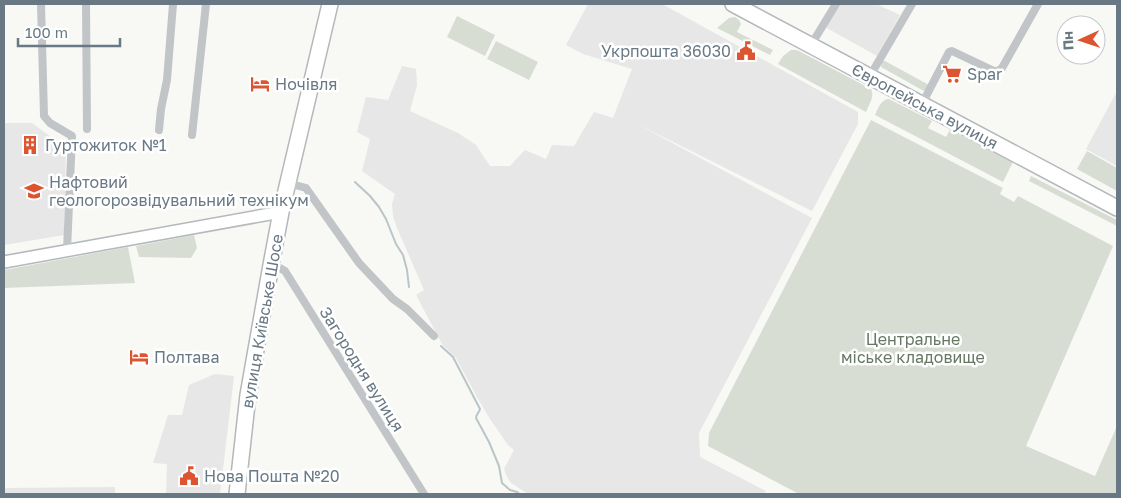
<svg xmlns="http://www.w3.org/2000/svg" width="1121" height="498" viewBox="0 0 1121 498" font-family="'Golos Text',sans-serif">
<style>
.built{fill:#e6e7e6}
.green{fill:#d8ddd4}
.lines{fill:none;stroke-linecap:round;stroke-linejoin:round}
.stream{stroke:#b9c5c8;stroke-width:2}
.secondary-casing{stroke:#b3b9bd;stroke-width:14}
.highway-casing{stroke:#b4b8bb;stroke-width:18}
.street{stroke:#c1c5c8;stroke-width:8}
.secondary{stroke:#fff;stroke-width:11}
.highway{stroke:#fff;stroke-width:15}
.labels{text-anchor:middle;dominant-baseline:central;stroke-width:5;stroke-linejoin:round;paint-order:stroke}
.poi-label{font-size:16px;fill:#687985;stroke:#fff;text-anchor:start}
.street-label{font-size:16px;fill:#687985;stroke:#fff}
.park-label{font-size:16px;fill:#667763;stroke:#fff}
</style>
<rect width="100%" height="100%" fill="#f8f8f5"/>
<path class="built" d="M588,4H662L858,112V124L812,211L637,124L812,218L699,433L700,457L766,491L764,494H528L511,483L507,477L504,469L514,450L508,445L490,419L477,397L456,358L442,344L416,295L424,290L397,228L393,216L392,204L395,194L362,171L370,139L357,132L366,97L388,100L402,66L416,69L417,85L410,111L458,133L476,145L490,166H510L525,150L546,159L552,145L574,146L594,112L613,118L632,69L583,54L566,45Z
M839,4H876L900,15L877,56L825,27Z
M1117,91V166L1086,149Z
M4,123H32L66,148L64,235L4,245Z
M215,374L234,376L220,494H166L167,464L153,463L168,415H182L189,385Z
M115,487V494H4V488Z"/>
<path class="green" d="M457,16L495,35L485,56L447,37Z
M735,17L739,20L741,24L737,32L773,50L770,55L717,28L729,18Z
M496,41L538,62L529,80L487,59Z
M791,50H796L799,51L871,89C875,97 869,104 866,112L778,64L783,56Z
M882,61H885L929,85L925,91L922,90L881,67Z
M887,99H889L932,121L928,128L946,137L950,130L1013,162L1003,182L875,115C878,108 880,102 887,99Z
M871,120L1003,188L1000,194L1014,202L1018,196L1113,246L1026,446L1095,476L1117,426V494H799L708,446L709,433Z
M1087,151L1117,168V191L1077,169Z
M1031,176L1117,220V226L1029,181Z
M194,235L197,248L191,258L139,257L136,246Z
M128,247L135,283L4,288V270Z"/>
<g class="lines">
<path class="stream" d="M355,182L370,196L379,207L386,219L396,244L403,255L407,270L409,287
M441,346L453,357L480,409C479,413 476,414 476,418L489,442L499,466L502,483L510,490L517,492L519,494"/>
<g class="secondary-casing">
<path id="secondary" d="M4,262L281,212"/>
</g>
<g class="highway-casing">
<path id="highway" d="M733,4L1117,208
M237,494L248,395L271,265L281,212L330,4"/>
</g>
<path class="street" d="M41,4L44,116L50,123L72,136L67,250
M86,4L87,129
M811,45L836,4
M870,76L912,4
M922,104L949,52L952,51L994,71H998L1002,68L1038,4
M159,130L161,109L167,80L173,4
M192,135L206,4
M288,183L306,188L359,263L393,299L407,309L434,336
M271,265L278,267L285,271L424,494"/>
<use href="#secondary" class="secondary"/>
<use href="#highway" class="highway"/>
</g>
<defs>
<g id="civic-bare" transform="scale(1.5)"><path d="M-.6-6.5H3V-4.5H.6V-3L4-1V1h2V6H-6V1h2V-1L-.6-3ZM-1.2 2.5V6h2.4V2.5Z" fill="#dc5530" stroke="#fff" stroke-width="2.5" paint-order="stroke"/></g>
<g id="supermarket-bare" transform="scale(1.5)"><path d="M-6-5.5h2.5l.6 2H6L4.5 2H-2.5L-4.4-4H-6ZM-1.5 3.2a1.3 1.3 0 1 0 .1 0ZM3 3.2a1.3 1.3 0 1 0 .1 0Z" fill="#dc5530" stroke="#fff" stroke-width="2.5" paint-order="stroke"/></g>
<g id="hotel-bare" transform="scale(1.5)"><path d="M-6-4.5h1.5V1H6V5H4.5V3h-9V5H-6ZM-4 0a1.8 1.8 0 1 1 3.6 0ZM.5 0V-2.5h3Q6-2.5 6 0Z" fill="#dc5530" stroke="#fff" stroke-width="2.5" paint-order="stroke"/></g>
<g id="building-bare" transform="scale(1.5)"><path d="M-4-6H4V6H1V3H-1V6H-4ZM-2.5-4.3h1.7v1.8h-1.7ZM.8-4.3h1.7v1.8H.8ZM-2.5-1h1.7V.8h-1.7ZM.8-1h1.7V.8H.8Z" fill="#dc5530" stroke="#fff" stroke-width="2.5" paint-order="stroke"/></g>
<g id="university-bare" transform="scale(1.5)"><path d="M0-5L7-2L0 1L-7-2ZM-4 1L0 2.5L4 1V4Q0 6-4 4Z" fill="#dc5530" stroke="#fff" stroke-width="2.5" paint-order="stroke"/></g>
</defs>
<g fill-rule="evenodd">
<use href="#civic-bare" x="746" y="51"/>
<use href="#supermarket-bare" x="952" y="74"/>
<use href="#hotel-bare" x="260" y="84"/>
<use href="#building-bare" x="30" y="145"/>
<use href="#university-bare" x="34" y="191"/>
<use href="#hotel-bare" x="139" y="357"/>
<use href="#civic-bare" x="189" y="476"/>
</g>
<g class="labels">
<g class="poi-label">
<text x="731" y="51" text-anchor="end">Укрпошта 36030</text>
<text x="967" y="74">Spar</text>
<text x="275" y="84">Ночівля</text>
<text x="45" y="145">Гуртожиток №1</text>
<text x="49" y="182">Нафтовий<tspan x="49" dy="18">геологорозвідувальний технікум</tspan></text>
<text x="154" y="357">Полтава</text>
<text x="204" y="476">Нова Пошта №20</text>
</g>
<g class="street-label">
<text transform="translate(925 106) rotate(28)">Європейська вулиця</text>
<text transform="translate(262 321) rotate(-80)">вулиця Київське Шосе</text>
<text transform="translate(362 369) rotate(58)">Загородня вулиця</text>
</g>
<g class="park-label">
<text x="913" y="339">Центральне<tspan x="913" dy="18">міське кладовище</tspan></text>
</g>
</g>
<rect width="1121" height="498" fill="none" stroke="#687985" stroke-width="10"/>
<g transform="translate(1081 40) rotate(267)"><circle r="24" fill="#ffffff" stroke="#c3c9ce"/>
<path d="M0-4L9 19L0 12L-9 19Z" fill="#dc5530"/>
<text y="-8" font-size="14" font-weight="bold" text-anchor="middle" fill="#687985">Пн</text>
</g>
<path d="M18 38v8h102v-8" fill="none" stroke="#687985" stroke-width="2.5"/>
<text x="25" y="38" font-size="15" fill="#687985" stroke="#ffffff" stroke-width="4" paint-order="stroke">100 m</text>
</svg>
